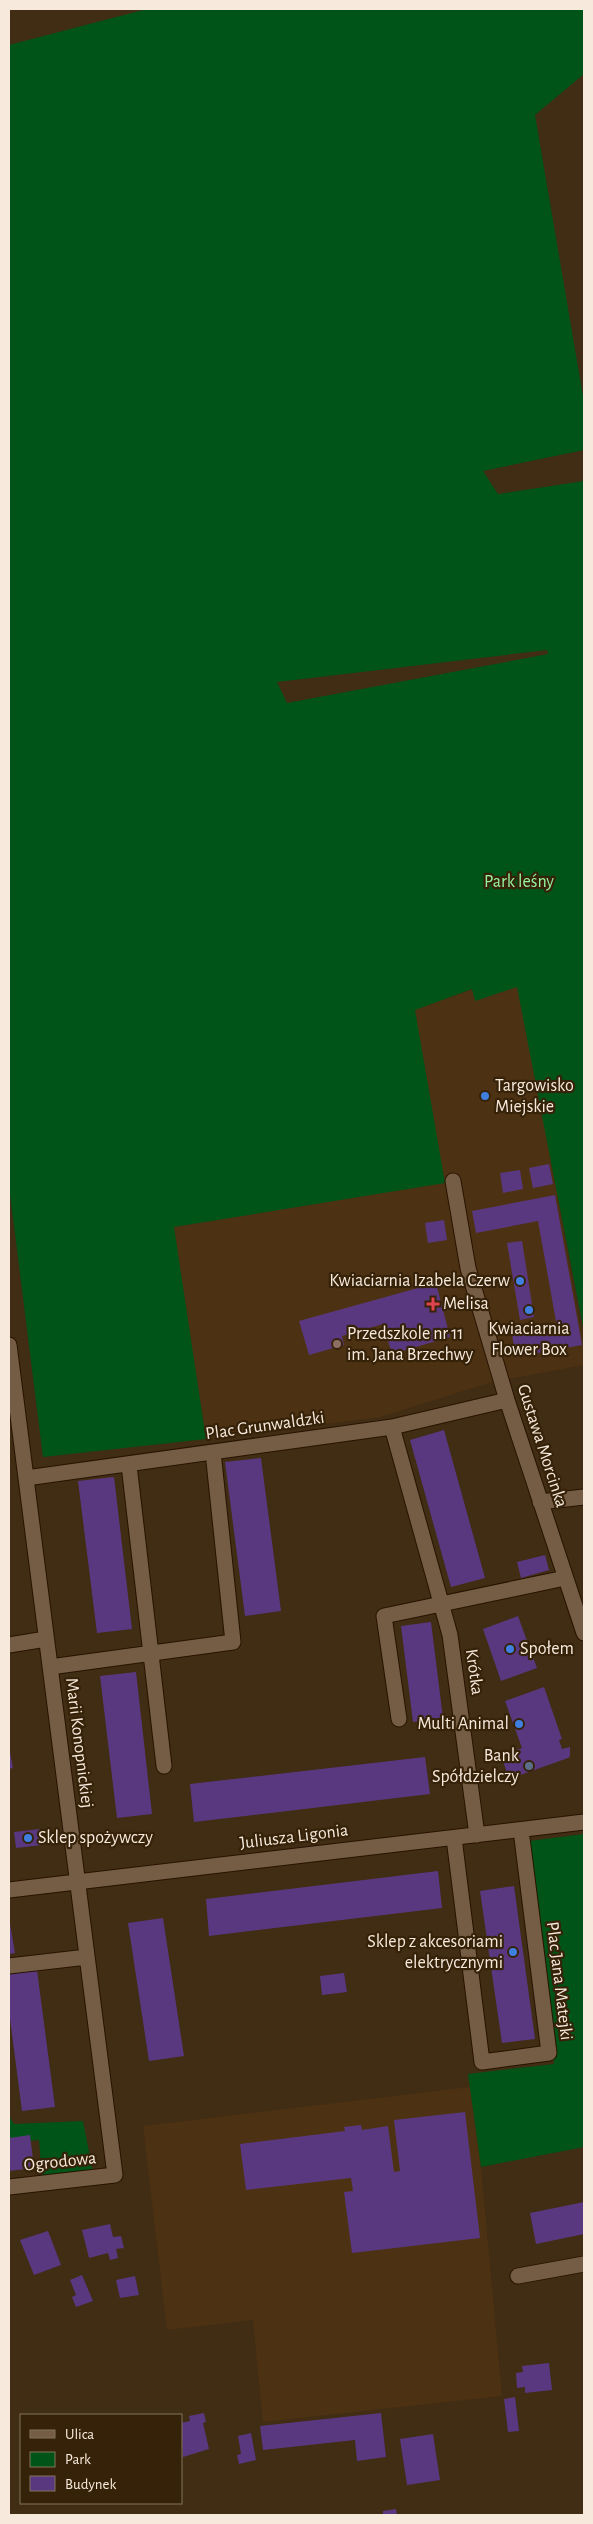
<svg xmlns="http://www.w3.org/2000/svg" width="593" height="2524" viewBox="0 0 593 2524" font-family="'Alegreya Sans',sans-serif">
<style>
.built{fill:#4c3213}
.green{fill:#005417;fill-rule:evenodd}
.building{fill:#5a3880}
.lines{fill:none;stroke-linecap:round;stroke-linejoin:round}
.minor-casing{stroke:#271300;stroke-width:17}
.minor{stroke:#755d45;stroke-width:15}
.shop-dot{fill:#3f7fe0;stroke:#362209;stroke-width:2}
.health-dot{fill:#e0444e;stroke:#362209;stroke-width:2}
.education-dot{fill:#8d6e63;stroke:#362209;stroke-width:2}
.service-dot{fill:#5c6f8a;stroke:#362209;stroke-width:2}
.labels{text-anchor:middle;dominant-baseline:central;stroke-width:4.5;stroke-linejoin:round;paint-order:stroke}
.park-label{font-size:18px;fill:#95f59e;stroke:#362209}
.poi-label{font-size:18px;fill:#f7eadc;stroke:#362209;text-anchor:start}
.street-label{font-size:18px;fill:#f7eadc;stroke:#362209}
</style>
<rect width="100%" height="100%" fill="#412c14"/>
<path class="built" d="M519,973L584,1348V1365L492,1382L380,1417L206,1439L173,1227L444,1183L414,1010Z
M470,2087L481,2167L502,2396L263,2422L253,2320L167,2330L143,2126Z"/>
<path class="green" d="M147,9H584V74L535,115L584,402V450L483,471L498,494L584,481V1332L517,987L475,1001L472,989L415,1010L445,1183L174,1227L206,1439L43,1457L9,1186V45ZM547,650L548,654L287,703L277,682Z
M584,1834V2147L481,2167L468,2074L554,2064L529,1841Z
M9,2116L14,2124L83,2121L93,2172L42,2177L39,2140L9,2143Z"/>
<path class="building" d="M549,1164L553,1184L533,1188L529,1168Z
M520,1170L523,1189L503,1193L500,1173Z
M555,1195L582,1345L516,1357L512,1335L557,1327L538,1221L476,1233L472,1211Z
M444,1220L447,1240L428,1243L425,1223Z
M522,1241L534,1317L520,1320L507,1243Z
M436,1283L450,1337L392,1354L383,1324L342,1336L344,1345L309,1355L299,1321Z
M444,1430L485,1578L451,1587L410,1440Z
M261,1458L281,1611L245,1616L225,1462Z
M114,1477L132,1629L97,1633L78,1481Z
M545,1555L549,1570L521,1578L517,1562Z
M518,1616L537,1668L501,1681L483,1629Z
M431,1622L443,1718L413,1722L401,1626Z
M136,1672L152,1814L117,1818L100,1676Z
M544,1687L562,1739L559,1740L562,1749L570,1747V1756L568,1758L509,1779L501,1755L522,1748L505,1701Z
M9,1747L13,1768L9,1769Z
M425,1757L430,1794L194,1822L190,1784Z
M40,1829L42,1845L16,1848L14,1832Z
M438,1871L442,1908L209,1936L206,1899Z
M514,1886L535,2039L502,2043L480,1891Z
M9,1918L15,1953L9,1954Z
M163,1918L184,2056L149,2061L128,1923Z
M37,1970L55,2107L22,2111L9,2011V1974Z
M344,1973L347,1992L322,1995L320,1976Z
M465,2112L480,2238L352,2253L344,2192L353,2191L351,2178L246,2190L240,2144L345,2131L344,2127L361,2125L362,2130L388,2126L394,2172L400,2171L394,2120Z
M30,2135L34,2168L9,2171V2138Z
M584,2202V2234L536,2244L530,2213Z
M110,2224L113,2237L121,2236L124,2248L116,2249L118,2258L110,2260L108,2253L89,2258L82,2230Z
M48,2231L61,2265L34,2275L20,2240Z
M82,2275L93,2301L76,2307L72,2297L76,2295L70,2280Z
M135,2276L139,2295L120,2298L116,2280Z
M549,2363L552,2390L525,2393V2387L517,2388L516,2373L523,2372L522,2366Z
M515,2397L519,2431L508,2432L504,2399Z
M204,2413L206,2422L203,2423L209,2449L183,2457L181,2423L190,2421L189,2416Z
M381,2413L386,2457L357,2461L355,2440L263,2450L260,2426Z
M251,2433L256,2460L239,2464L237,2455L241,2454L238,2436Z
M433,2434L440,2480L407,2485L400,2439Z
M396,2509L397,2515H383V2511Z"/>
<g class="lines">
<g class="minor-casing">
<path id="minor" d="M453,1181L468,1268L507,1400L584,1633
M9,1345L115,2175L9,2187
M392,1427L450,1635L477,1835
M129,1465L164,1766
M26,1478L392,1427L507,1400
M540,1502L584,1497
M9,1645L46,1639
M50,1667L233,1642L213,1452
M399,1719L384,1616L565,1578
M454,1838L482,2062L549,2053L521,1830
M9,1890L584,1822
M9,1966L87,1957
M518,2276L584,2264"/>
</g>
<use href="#minor" class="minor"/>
</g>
<g class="shop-dot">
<circle cx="485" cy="1096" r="5"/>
<circle cx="520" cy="1281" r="5"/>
<circle cx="529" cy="1310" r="5"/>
<circle cx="510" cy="1649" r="5"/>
<circle cx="519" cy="1724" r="5"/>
<circle cx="28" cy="1838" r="5"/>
<circle cx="513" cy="1952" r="5"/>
</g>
<path class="health-dot" d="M430.5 1296.5h5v5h5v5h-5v5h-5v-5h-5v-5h5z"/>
<circle class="education-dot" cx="337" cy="1344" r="5"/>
<circle class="service-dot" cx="529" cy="1766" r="5"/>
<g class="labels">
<g class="park-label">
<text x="519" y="882">Park leśny</text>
</g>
<g class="poi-label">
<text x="495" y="1086">Targowisko<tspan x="495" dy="21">Miejskie</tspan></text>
<text x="510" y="1281" text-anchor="end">Kwiaciarnia Izabela Czerw</text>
<text x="443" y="1304">Melisa</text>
<text x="529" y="1329" text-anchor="middle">Kwiaciarnia<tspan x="529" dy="21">Flower Box</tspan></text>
<text x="347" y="1334">Przedszkole nr 11<tspan x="347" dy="21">im. Jana Brzechwy</tspan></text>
<text x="520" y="1649">Społem</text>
<text x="509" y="1724" text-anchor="end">Multi Animal</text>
<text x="519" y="1756" text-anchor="end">Bank<tspan x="519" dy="21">Spółdzielczy</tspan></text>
<text x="38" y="1838">Sklep spożywczy</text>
<text x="503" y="1942" text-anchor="end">Sklep z akcesoriami<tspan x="503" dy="21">elektrycznymi</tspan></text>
</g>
<g class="street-label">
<text transform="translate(265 1426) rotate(-8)">Plac Grunwaldzki</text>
<text transform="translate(542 1446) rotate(72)">Gustawa Morcinka</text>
<text transform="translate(474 1672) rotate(82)">Krótka</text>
<text transform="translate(79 1743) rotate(83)">Marii Konopnickiej</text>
<text transform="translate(294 1837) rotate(-7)">Juliusza Ligonia</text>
<text transform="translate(559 1981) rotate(83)">Plac Jana Matejki</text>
<text transform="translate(60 2162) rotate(-6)">Ogrodowa</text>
</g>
</g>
<rect width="593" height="2524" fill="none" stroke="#f7eadc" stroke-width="20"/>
<rect x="20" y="2414" width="162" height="90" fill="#362209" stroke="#83725d"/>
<rect x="30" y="2430" width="25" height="8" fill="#755d45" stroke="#83725d"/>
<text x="65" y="2439" font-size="15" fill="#f7eadc">Ulica</text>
<rect x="30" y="2452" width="25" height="15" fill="#005417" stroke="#83725d"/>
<text x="65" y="2464" font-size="15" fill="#f7eadc">Park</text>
<rect x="30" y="2476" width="25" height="15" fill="#5a3880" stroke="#83725d"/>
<text x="65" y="2489" font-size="15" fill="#f7eadc">Budynek</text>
</svg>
